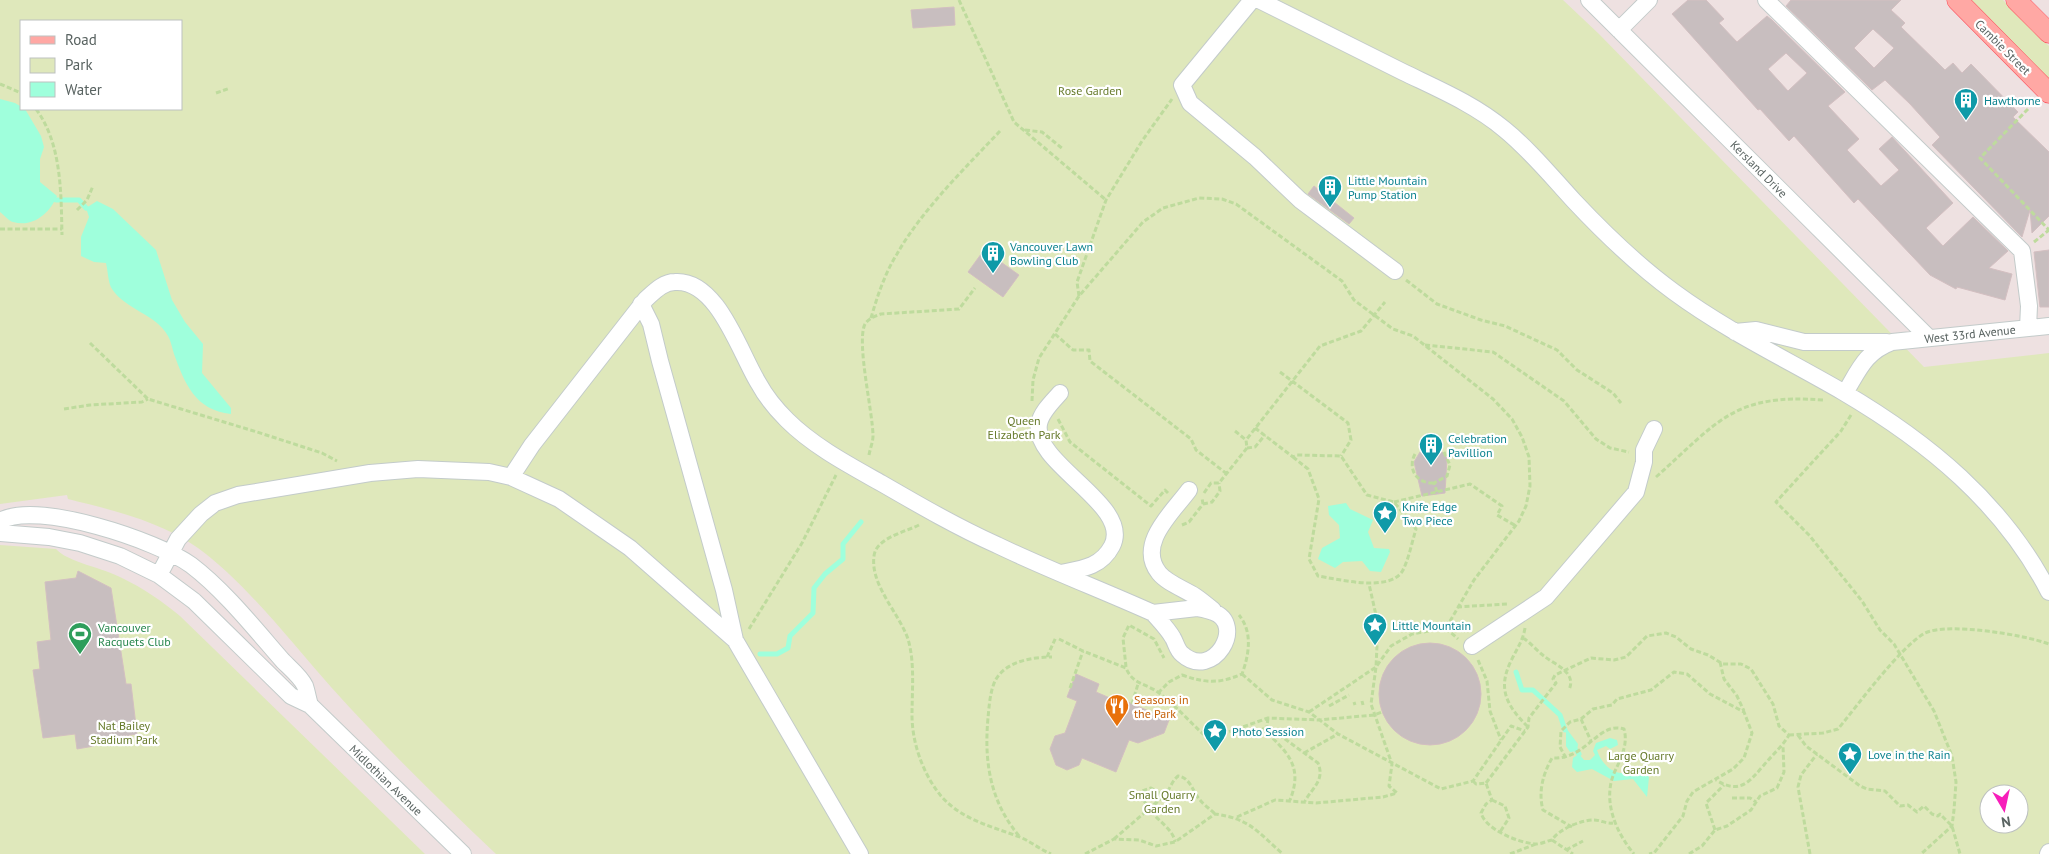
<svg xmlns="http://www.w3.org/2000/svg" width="2049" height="854" viewBox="0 0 2049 854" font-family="'PT Sans',sans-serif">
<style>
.green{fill:#dfe8bb;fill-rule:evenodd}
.water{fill:#9fffdc}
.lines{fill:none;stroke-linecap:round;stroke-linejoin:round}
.stream{stroke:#9fffdc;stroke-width:5}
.building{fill:#c8bebf;stroke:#d3bfc1;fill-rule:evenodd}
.minor-casing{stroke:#c3cbca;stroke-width:18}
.major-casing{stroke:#fc4b59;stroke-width:21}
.path{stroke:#bedb9d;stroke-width:3;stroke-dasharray:5 2.5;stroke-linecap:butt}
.minor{stroke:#fff;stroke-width:16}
.major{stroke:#ffa8a4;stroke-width:20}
.path-bridge{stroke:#bedb9d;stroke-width:3;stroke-dasharray:5 2.5;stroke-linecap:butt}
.labels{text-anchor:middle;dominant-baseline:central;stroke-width:4.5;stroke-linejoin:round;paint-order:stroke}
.street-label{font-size:12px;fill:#596361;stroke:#fff}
.park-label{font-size:12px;fill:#667a2a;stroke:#fff}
.culture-label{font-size:12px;fill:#0d838f;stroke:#fff;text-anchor:start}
.leisure-label{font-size:12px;fill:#27864d;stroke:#fff;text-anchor:start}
.food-label{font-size:12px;fill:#c56008;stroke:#fff;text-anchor:start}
</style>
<rect width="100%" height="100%" fill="#eee1e1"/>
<path class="green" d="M0,0H1563L1599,34L1924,367L2049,353V854H496C439,800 384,746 331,687C292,643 245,582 198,548C160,521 112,510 68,499L67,495L0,504ZM21,21H181V109H21ZM1989,794H2019V824H1989Z
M1969,0H2003L2049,46V80Z
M0,545L56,549C67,562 104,568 122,578C143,588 162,601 180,616L425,854H0Z"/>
<path class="water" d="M0,99L15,103L25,109L41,136L44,147L40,159V182L57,196C50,213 33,228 13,222C9,221 4,215 0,212Z
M97,201L113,209L156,250L172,300L185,322L203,344L202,373L231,408V414C195,410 185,384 174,354C172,348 171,341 168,336C156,314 126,310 112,289C108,283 108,271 106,263L94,262L81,256V237L89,217L86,208Z
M1346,503L1350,509L1373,520L1368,532L1374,548L1389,549L1390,552L1381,572L1370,571L1362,561L1343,562L1335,568L1318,559L1322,548L1340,538L1339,525L1329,515L1328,506Z
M1566,728L1578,744L1577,751L1570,752L1566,746Z
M1610,738L1617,740L1618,745L1610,749L1606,746L1597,750C1601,763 1612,775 1627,773L1630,766H1633L1636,772L1639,771L1642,775L1644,773L1649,777L1647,797L1633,779L1614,781L1592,769L1577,772L1572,767L1573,758L1579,754L1584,760H1590L1595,755L1593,751L1596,743Z"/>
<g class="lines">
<path class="stream" d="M56,200H79L86,208
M760,654H777L788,648L790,636L813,613L814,588L825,574L843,559V544L861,522
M1516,672L1522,690H1533L1560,715L1565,730
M1577,751L1579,754"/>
</g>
<path class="building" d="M1688,0H1706L1724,19L1719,23L1737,42L1767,16L1772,20L1845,92L1828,106L1859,139L1847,150L1881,186L1899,170L1879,149L1892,137L1953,203L1926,228L1943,246L1973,217L2008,251L1989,268L2012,274L2005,300L1957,287L1956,289L1930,275L1858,199L1854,203L1794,136L1789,141L1760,109L1758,110L1672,14ZM1786,53L1807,73L1788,91L1768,69Z
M1791,0H1901L1891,10L1905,23L1901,27L1945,70L1953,63L1962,73L1971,64L2018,112L2013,117L2049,152V216L2032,233L2030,210L2022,237L1932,145L1940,137L1910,104L1885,80L1872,90L1786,6ZM1873,29L1894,48L1874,68L1854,48Z
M954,7L955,25L913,28L911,10Z
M1314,186L1354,218L1349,224L1308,194Z
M984,250L1019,275L1003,297L968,272Z
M2049,250V307H2040L2034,252Z
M1431,448L1442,452L1447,458L1445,493L1422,496L1414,462L1420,452Z
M78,571L111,588L126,684H131L137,734L93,741L94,746L77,749L75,734L43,738L33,670L40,669L37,642L51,640L45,582L76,578Z
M1379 694a51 51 0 1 1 102 0a51 51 0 1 1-102 0Z
M1076,674L1099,684L1096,692L1126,705L1128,702L1169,720L1164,733L1138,743L1129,740L1116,772L1082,758L1079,765L1067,770L1056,765L1050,749L1055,736L1065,733L1077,701L1067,697Z"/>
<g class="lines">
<g class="minor-casing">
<path id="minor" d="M1252,0L1182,85L1190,103L1255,157L1300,200L1395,271
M1259,0C1307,24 1355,48 1403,72C1438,89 1474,104 1504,129C1530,150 1551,176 1574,201C1605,234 1637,265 1674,292C1727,331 1786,359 1843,392C1928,442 2003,503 2049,592
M1589,0L1929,338
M1766,0L2022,251L2029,306L2028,328
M1619,30L1649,0
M641,304L651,324L660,361L724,590L735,640
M1735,332L1756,330L1804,342H1887
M1060,393C1053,401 1041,412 1039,424C1032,464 1133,505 1112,546C1101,567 1082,569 1061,573
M1845,393C1859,370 1865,352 1892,342L2049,326
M511,477L532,445L646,299C654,292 663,282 675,282C718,279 740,354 759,384C766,397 776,409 787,420C813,446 849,465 881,483C919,505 957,527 997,545C1049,570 1102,590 1153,613
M1189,490C1173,512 1136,544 1159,573C1167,583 1184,589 1195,596C1201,600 1207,605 1213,610
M0,521C37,500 158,541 191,565C224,590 255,629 283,661C290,668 301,677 305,686C307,692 308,699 310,705
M0,533L49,537L80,543L120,556L159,575L194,601L291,696L310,705L463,854
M159,575L178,539L201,514L215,503L238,495L370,473L418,469L489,472L511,477L559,499L630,548L735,640L860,854
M1197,608C1202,609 1208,610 1213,612C1247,624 1213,682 1182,654C1177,650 1176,643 1173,638C1168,629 1160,621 1153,613Z
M1472,646L1546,597L1636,492L1644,462V450L1654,429
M2048,854L2049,852"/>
</g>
<g class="major-casing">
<path id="major" d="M1957,0L2049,93
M2016,0L2049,33"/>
</g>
<path class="path" d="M959,0L1014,122L1106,200
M0,84L21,93
M216,93L230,88
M36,109C62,144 61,194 62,235
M2028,109L1980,158L2049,230
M1025,130L1042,132L1063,149
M77,210L87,200L93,186
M0,229H62
M2034,242L2049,230
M1406,280L1437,304L1481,320L1505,326L1557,350L1577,370L1613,393L1621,403
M1079,296L1077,282L1106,200L1142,141L1172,99
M871,318C877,297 885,273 897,254C921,211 967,166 1001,130
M1055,334L1073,350H1089L1090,361L1191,439L1196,450L1227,474
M90,343L148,399L257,432L322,453L337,461
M1425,345L1493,352L1564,401L1596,439L1610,448L1629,452
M1280,372L1348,423L1351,440L1341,456
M1032,401L1033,380L1039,358L1079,296L1143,222L1163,208L1199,198L1222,199L1236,204L1342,281L1354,300L1374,315L1393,329L1413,336L1493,399L1512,419L1522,437L1529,457L1530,486L1526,506L1519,521L1474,580L1446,628
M64,409L90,405L142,402L148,399
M1851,415L1841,431L1776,502L1809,535L1862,601L1880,630L1894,644L1934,711L1952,756L1956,782L1954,810L1952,826L1921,854
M1058,419L1070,442L1151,506L1165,490L1168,493
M1255,428L1293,457L1297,455L1341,456L1367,495L1394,502L1416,529C1412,542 1409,558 1403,570C1391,593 1338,579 1318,576L1309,559L1319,499L1308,469L1293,457
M1235,431L1246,440
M1247,448L1255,447L1265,435
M1415,454C1407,469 1417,484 1434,483
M869,455C870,449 873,442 873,436C873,413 856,342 865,324C868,319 875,316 881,314L959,309L975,288
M1656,477C1718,422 1733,393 1823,400
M1437,492L1434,483L1447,476L1450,465L1443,450
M1204,493L1211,483H1219L1247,448L1246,440L1320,346L1361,331L1385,302
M1394,502L1470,484L1502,506L1497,515L1516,526
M1203,504L1212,502L1220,491L1219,483
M919,525C905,532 876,538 874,556C870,585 899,613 908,639C915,663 912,690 912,715C912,743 923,774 941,796C961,819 990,826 1017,836C1029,840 1039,849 1051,854
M1182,525L1189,522L1203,504L1202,498
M1457,607L1507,604
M1446,628L1458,639
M1525,628C1523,641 1516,650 1511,661C1497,689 1507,706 1528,727
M749,629L802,543L836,475
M1523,638C1531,643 1537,651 1544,656C1555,665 1577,672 1569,690
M1059,639L1083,651L1126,668C1133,685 1146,683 1159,693C1175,705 1189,721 1203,734L1220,735L1268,718L1319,720L1374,715L1382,712
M1047,657L1056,637
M1478,660L1487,681L1490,711L1501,740
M1720,662L1724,679L1737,696L1744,711
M1126,667L1123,638L1129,625L1154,639L1164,658
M1242,674L1272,700L1309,712L1338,734L1441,789L1473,781L1511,726L1525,731
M1070,688L1083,651
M1158,693L1169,682L1182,675C1205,683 1219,684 1242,674C1249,655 1253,632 1239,615
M1362,701L1363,705
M1354,702L1355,705
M1132,704L1138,684
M1329,706L1349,695
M1309,712L1376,667L1391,646L1412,634L1446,628
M1268,718L1267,726L1318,763C1325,780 1313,787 1305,801
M1581,719L1591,741
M1262,728C1286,751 1304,765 1290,800
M1789,735L1823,733L1838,729C1857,706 1901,646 1925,633C1948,622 2025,635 2049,644
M1798,735L1806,746L1860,786L1867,789L1885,791L1900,806L1908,805L1917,812L1924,806L1932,814L1938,816L1940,814L1952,826L1960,854
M1304,753L1338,734
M1566,758L1560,747L1561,731L1570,722L1581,719L1593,709L1612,705L1617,699L1651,690L1674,672L1687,674L1710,694L1744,712L1752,733L1744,758L1733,769L1693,792L1687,801L1683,816L1654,853L1649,854
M1473,781L1476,784L1486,783L1492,800L1486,804L1481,813C1486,830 1519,843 1536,844C1541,844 1547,841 1552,840C1559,829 1581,820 1594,820C1601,820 1606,824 1613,823
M1486,783L1528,727L1529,718L1556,683L1553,679L1555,675L1591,658L1614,660L1626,657L1647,636L1666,633L1676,637L1691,649L1708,655L1723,664H1741L1751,669L1773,704L1779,726L1789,735C1782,747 1773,754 1764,765C1749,782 1740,795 1716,780
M1732,798H1750L1756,802
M1492,800L1505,806L1509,818L1500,832
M1146,804L1141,796L1142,791L1151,788L1164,796C1170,790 1171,782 1178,776C1191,778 1192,791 1200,800C1204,805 1210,809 1215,814
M1151,811C1159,822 1173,829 1175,842
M1237,817L1275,800L1316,803L1383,797L1397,793L1389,786L1392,764L1371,704L1376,667L1378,624L1369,584
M1572,827L1543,810C1538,792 1543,774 1552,758C1587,760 1598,721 1624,729C1628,743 1622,756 1616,769C1601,798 1615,831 1634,854
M1715,830L1706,803L1724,785
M1019,836C990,801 984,762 988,718C989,707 990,692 995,681C1005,661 1033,657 1052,657
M1114,839L1164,796
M1552,840L1573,854
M1566,850L1583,841
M1085,854L1114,839L1139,840L1156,846L1175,842L1215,814C1251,819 1257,832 1283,854
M1510,854L1536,844
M1689,854L1702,846L1715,830L1727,826L1751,810L1760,796L1777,788L1784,772L1783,746
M1810,854L1798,787L1801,775L1817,754"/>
<use href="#minor" class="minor"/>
<use href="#major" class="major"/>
<path class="path-bridge" d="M1146,804L1151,811"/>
</g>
<defs>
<g id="building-pin" transform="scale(1.25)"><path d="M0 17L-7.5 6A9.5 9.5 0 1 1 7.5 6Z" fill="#0f9aa8" stroke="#fff"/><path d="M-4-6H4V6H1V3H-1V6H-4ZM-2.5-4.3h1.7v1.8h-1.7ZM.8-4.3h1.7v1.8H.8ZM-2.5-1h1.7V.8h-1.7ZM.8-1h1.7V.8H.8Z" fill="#fff"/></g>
<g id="sight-pin" transform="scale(1.25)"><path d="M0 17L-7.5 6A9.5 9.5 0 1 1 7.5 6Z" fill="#0f9aa8" stroke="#fff"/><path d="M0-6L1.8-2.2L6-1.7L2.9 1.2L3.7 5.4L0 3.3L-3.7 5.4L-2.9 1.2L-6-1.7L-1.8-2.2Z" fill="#fff"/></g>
<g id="stadium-pin" transform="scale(1.25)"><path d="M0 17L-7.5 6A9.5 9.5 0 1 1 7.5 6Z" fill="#2e9e5b" stroke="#fff"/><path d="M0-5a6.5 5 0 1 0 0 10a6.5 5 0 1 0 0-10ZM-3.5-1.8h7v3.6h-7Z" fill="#fff"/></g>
<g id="restaurant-pin" transform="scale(1.25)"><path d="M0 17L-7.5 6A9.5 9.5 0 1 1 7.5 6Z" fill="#e8710a" stroke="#fff"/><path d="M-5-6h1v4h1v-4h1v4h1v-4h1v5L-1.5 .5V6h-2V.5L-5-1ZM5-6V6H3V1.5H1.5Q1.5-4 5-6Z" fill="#fff"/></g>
</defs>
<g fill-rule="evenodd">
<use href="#building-pin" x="1966" y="100"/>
<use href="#building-pin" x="1330" y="187"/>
<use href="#building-pin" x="993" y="253"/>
<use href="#building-pin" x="1431" y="445"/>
<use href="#sight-pin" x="1385" y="513"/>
<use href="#sight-pin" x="1375" y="625"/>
<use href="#stadium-pin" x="80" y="634"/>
<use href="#restaurant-pin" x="1117" y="706"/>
<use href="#sight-pin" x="1215" y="731"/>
<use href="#sight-pin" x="1850" y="754"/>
</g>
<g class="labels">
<g class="street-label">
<text transform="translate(2003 47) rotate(45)">Cambie Street</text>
<text transform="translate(1759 169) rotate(45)">Kersland Drive</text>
<text transform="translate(1970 334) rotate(-6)">West 33rd Avenue</text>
<text transform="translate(386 780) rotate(44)">Midlothian Avenue</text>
</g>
<g class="park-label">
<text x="1090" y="90">Rose Garden</text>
<text x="1024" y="420">Queen<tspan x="1024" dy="14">Elizabeth Park</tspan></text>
<text x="124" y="725">Nat Bailey<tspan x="124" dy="14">Stadium Park</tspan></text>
<text x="1641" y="755">Large Quarry<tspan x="1641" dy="14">Garden</tspan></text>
<text x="1162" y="794">Small Quarry<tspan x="1162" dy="14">Garden</tspan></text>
</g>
<g class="culture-label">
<text x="1984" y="100">Hawthorne</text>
<text x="1348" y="180">Little Mountain<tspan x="1348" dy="14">Pump Station</tspan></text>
<text x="1010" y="246">Vancouver Lawn<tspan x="1010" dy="14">Bowling Club</tspan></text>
<text x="1448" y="438">Celebration<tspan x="1448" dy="14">Pavillion</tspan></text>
<text x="1402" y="506">Knife Edge<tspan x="1402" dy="14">Two Piece</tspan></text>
<text x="1392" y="625">Little Mountain</text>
<text x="1232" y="731">Photo Session</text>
<text x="1868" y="754">Love in the Rain</text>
</g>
<g class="leisure-label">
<text x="98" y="627">Vancouver<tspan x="98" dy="14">Racquets Club</tspan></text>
</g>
<g class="food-label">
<text x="1134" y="699">Seasons in<tspan x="1134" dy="14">the Park</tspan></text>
</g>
</g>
<rect x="20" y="20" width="162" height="90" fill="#ffffff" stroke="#bdc1c0"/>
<rect x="30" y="36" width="25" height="8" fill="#ffa8a4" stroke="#bdc1c0"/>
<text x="65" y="45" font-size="15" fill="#596361">Road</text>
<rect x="30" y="58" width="25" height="15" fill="#dfe8bb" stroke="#bdc1c0"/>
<text x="65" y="70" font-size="15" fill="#596361">Park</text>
<rect x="30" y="82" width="25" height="15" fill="#9fffdc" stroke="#bdc1c0"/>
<text x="65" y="95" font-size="15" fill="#596361">Water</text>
<g transform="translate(2004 809) rotate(171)"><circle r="24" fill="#ffffff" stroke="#bdc1c0"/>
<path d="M0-4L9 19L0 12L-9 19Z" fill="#f71eba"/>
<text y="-8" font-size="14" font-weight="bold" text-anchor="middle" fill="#596361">N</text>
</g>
</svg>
